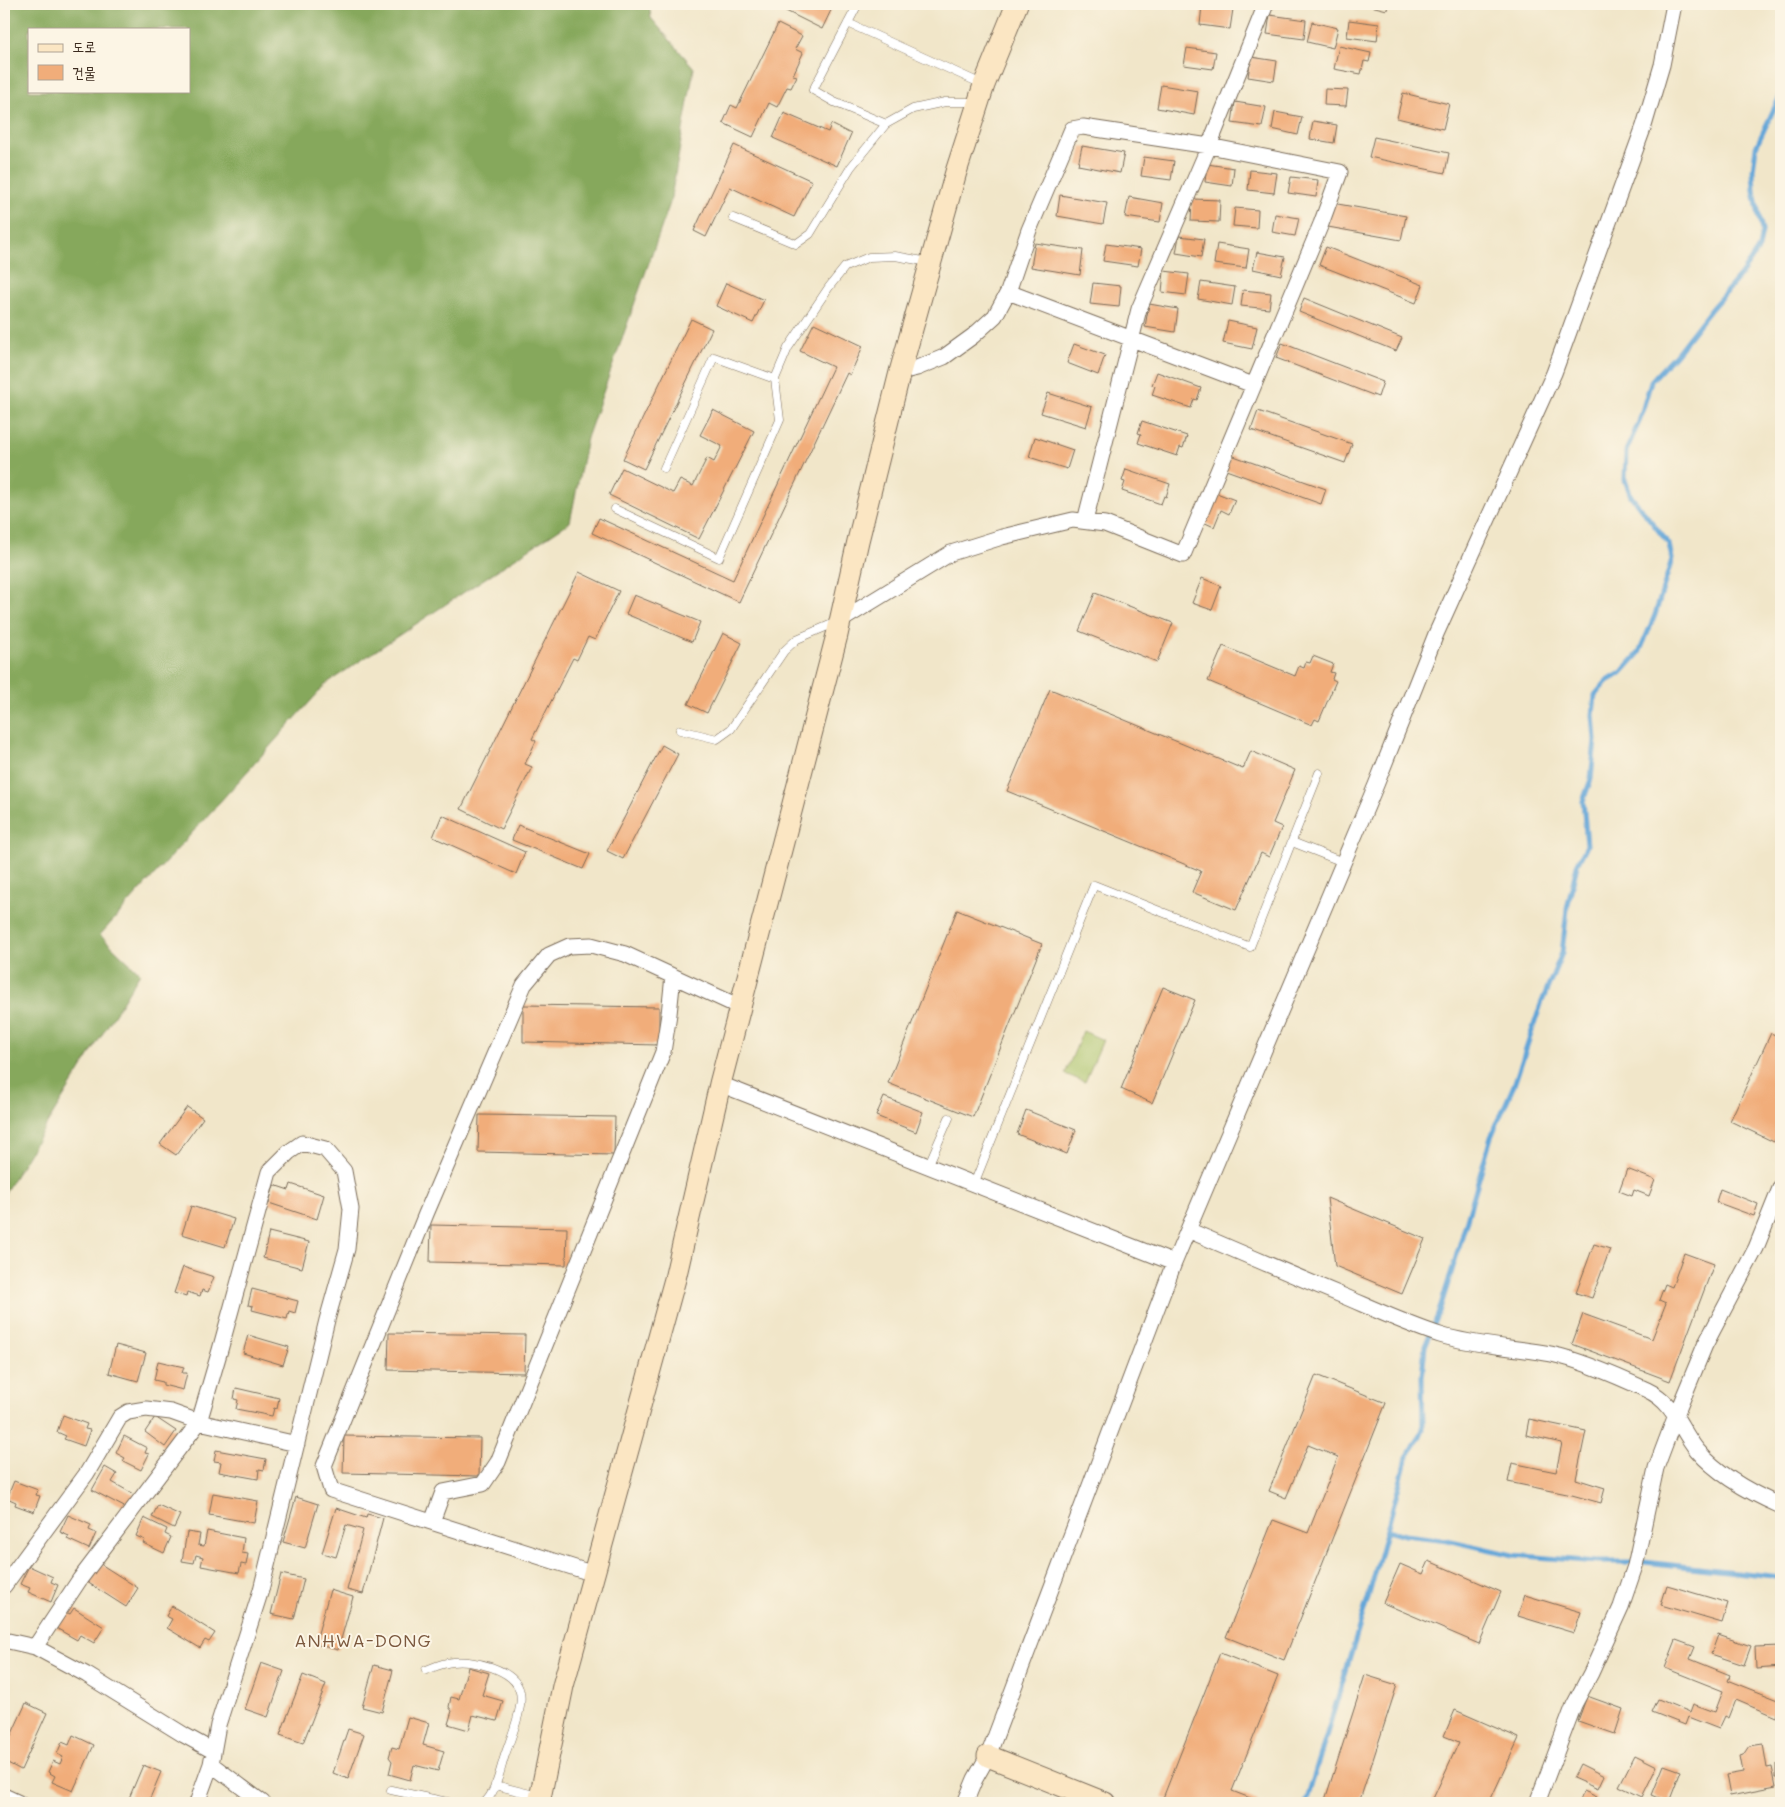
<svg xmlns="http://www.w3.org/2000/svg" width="1785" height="1807" viewBox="0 0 1785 1807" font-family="Mali,'Poor Story',sans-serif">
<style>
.green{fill:#a9c268;stroke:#727643}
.forest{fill:#86a85c;stroke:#60693d;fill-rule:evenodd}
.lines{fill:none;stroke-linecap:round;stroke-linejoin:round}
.stream{stroke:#64a6d8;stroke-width:5}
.building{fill:#f1ad7a}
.lane-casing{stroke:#7b6c5a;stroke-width:9}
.street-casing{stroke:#7b6c5a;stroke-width:17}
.secondary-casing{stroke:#7b6c5a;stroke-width:23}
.lane{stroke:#fff;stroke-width:8}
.street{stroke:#fff;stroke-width:15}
.secondary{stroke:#fbe6c3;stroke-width:21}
.labels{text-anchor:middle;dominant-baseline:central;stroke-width:4;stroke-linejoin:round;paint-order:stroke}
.quarter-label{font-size:18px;letter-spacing:1px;fill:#7b583e;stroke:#fcf5e5}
</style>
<rect width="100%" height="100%" fill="#fcf5e5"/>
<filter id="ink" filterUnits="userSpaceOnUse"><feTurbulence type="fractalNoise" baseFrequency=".02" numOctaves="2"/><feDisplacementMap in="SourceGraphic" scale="10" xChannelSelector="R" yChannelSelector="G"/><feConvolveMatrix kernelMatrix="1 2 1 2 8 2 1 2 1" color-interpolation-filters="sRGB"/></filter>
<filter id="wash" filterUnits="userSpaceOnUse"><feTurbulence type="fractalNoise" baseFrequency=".0096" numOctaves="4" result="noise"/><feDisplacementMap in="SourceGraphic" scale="20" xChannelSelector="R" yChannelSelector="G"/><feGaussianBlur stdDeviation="1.12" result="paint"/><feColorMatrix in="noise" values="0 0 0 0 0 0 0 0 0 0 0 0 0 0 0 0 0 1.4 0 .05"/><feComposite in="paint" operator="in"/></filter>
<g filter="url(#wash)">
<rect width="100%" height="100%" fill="#f1e6c9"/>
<path class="green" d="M1083,1031L1103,1040L1085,1082L1065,1074Z"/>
<path class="forest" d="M4,4H649L651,18L694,68L670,203L587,438L570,522L327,683L100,935L140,973L4,1194ZM29,29H189V91H29Z"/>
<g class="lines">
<path class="stream" d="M1387,1530L1405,1535L1447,1540L1513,1555L1598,1562H1644L1781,1577
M1306,1803L1368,1598L1407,1457L1419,1438L1423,1429L1422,1375L1425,1346L1438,1315L1454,1264L1491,1137L1514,1085L1541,1004L1562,953L1567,909L1577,865L1587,845L1583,801L1591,779L1595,740L1593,715L1595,695L1607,681L1621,673L1639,653L1655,615L1672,559L1669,544L1631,496L1625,480L1626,451L1639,422L1651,381L1676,354L1711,309L1740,276L1759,248L1762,231L1754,191L1753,170L1756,147L1781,94"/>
</g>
<g id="blocks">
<path class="building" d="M782,4H834L822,29L780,8Z
M1363,4H1388L1387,10Z
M1202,5L1233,9L1230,29L1200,25Z
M1270,15L1306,20L1304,39L1267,34Z
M1349,20L1379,24L1377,41L1347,37Z
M1312,22L1338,28L1333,48L1307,42Z
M778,24L802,36L795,49L803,53L793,75L797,76L791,88L787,87L777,107L769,103L753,137L723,123L731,105L737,108Z
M1339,46L1371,53L1369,62L1364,61L1361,74L1334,69Z
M1187,48L1216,52L1213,69L1184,65Z
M1251,57L1277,61L1274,81L1248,77Z
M1161,85L1198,91L1194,115L1157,108Z
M1325,89L1348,90L1346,106L1324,105Z
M1403,93L1449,104L1443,129L1397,118Z
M1235,102L1266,107L1262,127L1232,123Z
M1275,112L1302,117L1298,135L1272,129Z
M784,113L828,132L831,124L851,134L837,166L773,138Z
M1313,121L1337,125L1334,143L1310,139Z
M1374,137L1449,153L1445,173L1369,157Z
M734,145L812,181L794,217L730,187L706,237L694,231Z
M1082,146L1124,153L1120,173L1078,165Z
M1144,157L1174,161L1171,180L1141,176Z
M1207,164L1234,168L1232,186L1205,182Z
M1250,170L1277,173L1274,193L1248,190Z
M1291,177L1318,180L1316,197L1288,193Z
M1060,195L1107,203L1103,224L1057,216Z
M1129,197L1163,203L1160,222L1125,217Z
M1192,199L1220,200L1219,222L1191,221Z
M1332,203L1406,216L1401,240L1328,227Z
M1235,208L1258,210L1257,228L1233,226Z
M1275,214L1299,218L1295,236L1272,232Z
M1179,236L1204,239L1201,257L1176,253Z
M1035,243L1083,250L1080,275L1031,267Z
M1106,244L1141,249L1138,266L1103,261Z
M1217,244L1249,249L1246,268L1214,264Z
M1326,247L1423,285L1416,303L1319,265Z
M1257,252L1285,257L1281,275L1253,269Z
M1164,271L1189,274L1186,295L1162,292Z
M1201,282L1235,287L1232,305L1198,299Z
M726,283L764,300L753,323L716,306Z
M1093,283L1121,286L1119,307L1090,304Z
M1243,290L1271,293L1269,309L1241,306Z
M1304,298L1402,338L1396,351L1299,312Z
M1149,304L1178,309L1175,332L1145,327Z
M691,319L712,329L644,469L623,459Z
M1228,321L1257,327L1252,349L1223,343Z
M814,323L863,346L850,375L847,373L739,602L592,533L599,518L733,580L833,367L800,351Z
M1282,343L1383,382L1378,397L1276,358Z
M1074,344L1105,355L1098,375L1067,363Z
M1157,372L1201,388L1197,400L1194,399L1191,408L1152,395L1155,386L1152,385Z
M1048,393L1092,407L1086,427L1041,413Z
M713,410L754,431L699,539L609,495L622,468L673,493L680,480L693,486L707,458L714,462L722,446L700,435Z
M1258,411L1352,444L1345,463L1251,430Z
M1142,421L1187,436L1183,448L1180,447L1177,456L1138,443L1141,434L1138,433Z
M1035,437L1073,450L1067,469L1029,457Z
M1231,455L1326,489L1321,504L1226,470Z
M1126,469L1170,484L1166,497L1164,496L1161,504L1122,491L1125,482L1122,481Z
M1214,492L1235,500L1229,514L1221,510L1214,527L1201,521Z
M579,572L619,591L595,640L588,637L577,660L573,658L532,739L536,741L525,764L532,767L501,829L461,809Z
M1202,578L1221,586L1212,610L1192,603Z
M1095,593L1173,623L1157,662L1079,631Z
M634,595L700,622L692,642L626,614Z
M723,633L742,643L707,713L688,704Z
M1223,646L1295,676L1299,666L1304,668L1306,662L1310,663L1313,656L1333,664L1330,672L1334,673L1332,679L1336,681L1319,721L1315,719L1312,725L1208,681Z
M1050,689L1243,769L1251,751L1295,770L1273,823L1282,827L1269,857L1261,853L1236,910L1192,892L1201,871L1007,791Z
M662,745L678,754L623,859L607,851Z
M442,815L525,852L516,874L433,837Z
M518,825L590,854L583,869L512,840Z
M957,910L1042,944L973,1117L888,1083Z
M1163,987L1195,1000L1152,1103L1121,1089Z
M523,1005L659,1007V1045L523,1042Z
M1771,1033L1781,1038V1126L1774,1142L1730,1121Z
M884,1097L923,1112L916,1132L876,1116Z
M187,1107L203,1118L176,1155L160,1144Z
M1026,1110L1076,1130L1067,1154L1017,1134Z
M479,1115L615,1117L614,1155L478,1152Z
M1627,1169L1655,1180L1649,1196L1634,1190L1632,1196L1619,1191Z
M291,1184L324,1195L317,1219L269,1203L274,1185L289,1190Z
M1720,1189L1758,1204L1754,1216L1716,1202Z
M1327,1198L1425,1239L1402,1294L1335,1266Z
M191,1206L234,1219L225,1247L182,1234Z
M431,1225L567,1228L566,1265L430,1262Z
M269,1232L309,1242L302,1268L263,1258Z
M1594,1244L1610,1249L1592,1298L1576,1293Z
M1684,1253L1714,1264L1670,1381L1572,1344L1583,1314L1652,1339L1666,1303L1659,1300L1665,1284L1672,1287Z
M183,1267L214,1277L208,1292L202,1290L200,1296L187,1292L186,1297L174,1293Z
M252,1289L298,1301L295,1313L289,1311L287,1319L252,1310L253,1306L248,1305Z
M389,1333L525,1335L524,1373L388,1370Z
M248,1335L289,1347L283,1365L243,1353Z
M116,1345L146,1353L138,1381L109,1373Z
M158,1361L184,1367L182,1373H187L183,1390L163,1385V1382L154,1380Z
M1316,1375L1386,1403L1284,1660L1226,1637L1273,1520L1308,1533L1338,1457L1308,1445L1286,1498L1269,1491Z
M236,1388L279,1398L277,1409L274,1408L272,1416L236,1409L238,1400L234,1399Z
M63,1415L87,1424L85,1429L90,1430L84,1446L64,1439L66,1436L57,1432Z
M155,1417L176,1431L165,1447L145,1432Z
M1529,1419L1586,1431L1576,1479L1605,1488L1601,1503L1572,1495L1508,1482L1512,1463L1556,1472L1562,1443L1526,1435Z
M124,1436L147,1448L145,1453L149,1454L141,1470L123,1461L125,1458L116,1453Z
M344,1436L480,1438L479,1476L343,1473Z
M216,1450L266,1459L264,1470L259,1469L258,1479L219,1472L221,1462L214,1461Z
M105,1467L117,1474L112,1482L135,1495L128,1509L92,1490Z
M14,1481L38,1490L36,1495L40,1496L34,1512L15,1505L16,1502L7,1498Z
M213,1493L258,1501L254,1523L209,1515Z
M296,1497L318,1504L305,1548L283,1542Z
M158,1505L180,1515L174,1528L152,1517Z
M336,1508L366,1518L367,1514L383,1518L363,1594L347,1590L363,1530L346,1525L336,1557L322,1553Z
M68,1515L91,1525L89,1530L96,1533L89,1549L67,1539L69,1536L60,1532Z
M144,1518L167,1529L165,1534L171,1537L164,1553L143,1543L145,1540L136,1536Z
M207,1531L244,1538L242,1553L248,1554L246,1565L241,1564L239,1573L201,1566L203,1557L196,1555L194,1563L182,1561L187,1532L200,1534L198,1545L204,1546Z
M1429,1561L1501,1592L1479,1644L1383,1603L1400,1564L1423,1574Z
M99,1563L138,1588L126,1607L87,1582Z
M29,1566L53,1577L51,1582L58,1585L51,1602L28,1592L30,1588L20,1584Z
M281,1574L304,1579L294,1619L271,1614Z
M1667,1585L1728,1603L1722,1623L1661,1605Z
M330,1590L353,1597L338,1650L315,1644Z
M1525,1595L1581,1612L1574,1633L1518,1616Z
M172,1606L215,1633L209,1642L205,1640L200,1648L167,1628L172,1619L166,1616Z
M74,1608L104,1627L94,1643L80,1635L77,1640L56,1628L66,1612L70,1614Z
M1718,1635L1751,1646L1744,1665L1711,1654Z
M1676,1640L1695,1647L1690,1659L1730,1675L1728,1680L1781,1701L1776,1717L1736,1700L1729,1718L1725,1716L1719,1729L1688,1717L1685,1725L1652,1712L1658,1699L1690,1712L1693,1704L1715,1712L1723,1691L1665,1668Z
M1781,1646V1667L1756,1669L1755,1647Z
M1220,1653L1278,1676L1232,1791L1258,1801L1257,1803H1176L1163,1798Z
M261,1663L284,1671L268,1717L245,1709Z
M374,1665L393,1670L382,1712L362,1707Z
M468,1667L489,1673L482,1695L503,1701L497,1721L473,1715L469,1730L448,1724L452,1711L449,1707L451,1697L459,1699Z
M303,1675L326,1684L303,1743L280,1735Z
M1365,1675L1397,1685L1359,1803H1324Z
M1587,1696L1623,1709L1615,1734L1578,1721Z
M26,1703L47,1713L21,1770L4,1761V1751Z
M1455,1710L1519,1738L1489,1803H1431L1459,1742L1444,1736Z
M408,1717L429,1723L423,1745L444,1751L438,1771L414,1765L410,1780L389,1774L392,1761L389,1757L392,1747L399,1749Z
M348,1729L364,1734L348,1779L333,1773Z
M73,1735L94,1745L73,1791L52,1782L55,1776L48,1772L53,1761L60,1764L63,1757L57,1754L62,1742L69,1745Z
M1763,1744L1767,1768L1772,1767L1776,1787L1730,1796L1726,1775L1743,1772L1740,1756L1743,1755L1749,1746Z
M1635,1755L1657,1766L1642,1797L1619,1786Z
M1580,1764L1604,1776L1598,1789L1573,1778Z
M1776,1764H1781V1778H1776Z
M143,1765L161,1772L148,1803H127Z
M1664,1765L1681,1771L1669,1802L1652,1795Z
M1584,1791L1597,1797L1595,1803H1579Z"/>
</g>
</g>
<g filter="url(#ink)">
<use href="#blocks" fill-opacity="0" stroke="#7b6c5a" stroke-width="1"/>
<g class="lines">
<g class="lane-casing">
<path id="lane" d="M858,4L813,90L834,102L886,124
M848,23L982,84
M733,218L796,244L810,234L851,167L886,124L913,109L945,102H977
M664,468L714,357L775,379
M615,509L719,558L780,420L775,379L788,348L829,287L845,267L869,257L895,256L929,262
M680,730L717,739L731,729L784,651L797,639L837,622
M1292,842L1343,862
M928,1166L949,1118
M974,1184L1094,885L1250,947L1319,773
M426,1670C434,1667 443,1663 452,1662C472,1659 515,1669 520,1692C524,1707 510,1740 505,1755C500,1770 496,1793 484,1803
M495,1785L538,1796
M391,1790L452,1803"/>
</g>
<g class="street-casing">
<path id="street" d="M1008,292L1253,385
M1085,521L1139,309L1209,146L1266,4
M840,621L951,553L1002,537L1073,520L1105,524L1183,555L1321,224L1340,172L1209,146L1083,127L1072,129L1029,230L1008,292L995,316L973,336L944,357L917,368L900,372
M720,1084L1174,1263
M1188,1230C1239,1252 1290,1274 1341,1295C1374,1309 1406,1324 1440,1335C1476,1346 1514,1347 1551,1354C1581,1360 1619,1377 1647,1390C1675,1403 1679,1428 1697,1450C1719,1476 1751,1493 1781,1506
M432,1522L443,1492L483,1484L498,1462L663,1052L669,1014L673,976
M594,1574L331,1490L324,1466L426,1214L524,985L549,955L569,946L591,945L625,954L740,1007
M4,1586L87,1473L120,1417L128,1412L146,1409L171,1412L199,1422L297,1444
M4,1640L35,1647L87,1675L184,1735L213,1751
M35,1647L80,1579L199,1422L220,1350L269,1172L289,1152L302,1143L325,1149L344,1171L351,1209L347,1249L327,1320L261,1590L218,1725L211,1764L197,1803
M211,1764L263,1803
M4,1796L19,1803
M965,1803L975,1779L988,1756L1174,1263L1376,785L1436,634L1554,373L1644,126L1662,65L1674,4
M1537,1803L1574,1705L1591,1673L1621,1607L1635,1566L1656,1468L1676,1415L1705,1345L1756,1248L1781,1186"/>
</g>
<g class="secondary-casing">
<path id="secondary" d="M988,1756L1105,1803
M539,1803L563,1686L675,1279L720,1084L837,635L858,541L900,372L956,172L984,85L1017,4"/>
</g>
<use href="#lane" class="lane"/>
<use href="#street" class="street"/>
<use href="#secondary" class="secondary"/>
</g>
</g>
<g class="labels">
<g class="quarter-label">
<text x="363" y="1640">ANHWA-DONG</text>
</g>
</g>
<rect width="1785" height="1807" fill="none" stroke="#fcf5e5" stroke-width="20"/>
<rect x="28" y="28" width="162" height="65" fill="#fcf5e5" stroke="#afa495"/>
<rect x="38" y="44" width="25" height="8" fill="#fbe6c3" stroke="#afa495"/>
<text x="72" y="52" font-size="15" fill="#3b2a1e">도로</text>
<rect x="38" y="65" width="25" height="15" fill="#f1ad7a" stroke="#afa495"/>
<text x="72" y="78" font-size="15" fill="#3b2a1e">건물</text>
</svg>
